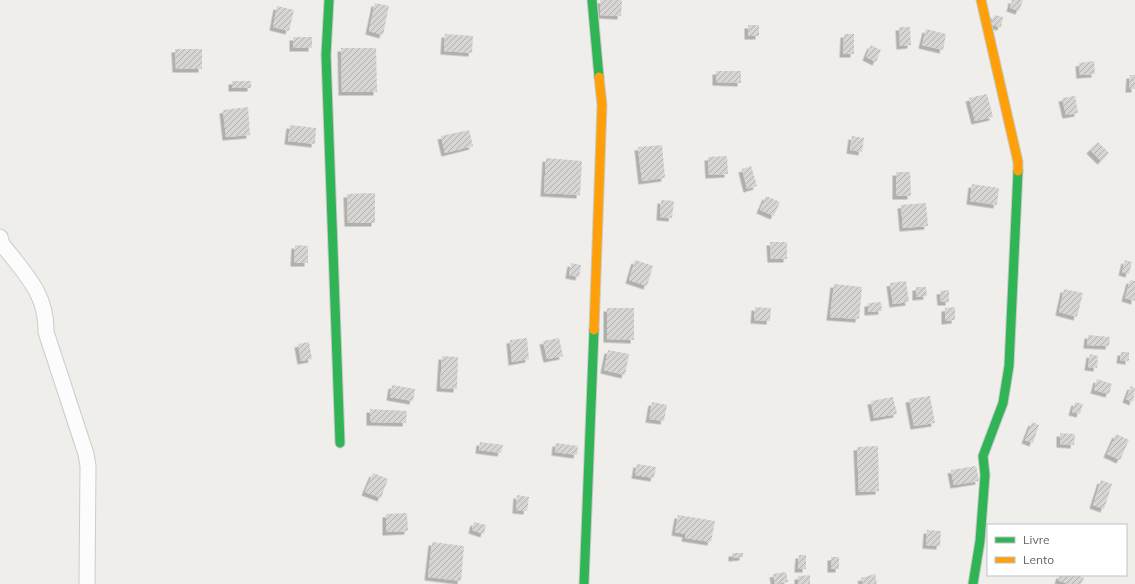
<svg xmlns="http://www.w3.org/2000/svg" width="1135" height="584" viewBox="0 0 1135 584" font-family="Mulish,sans-serif">
<style>
.building{fill:url(#building-hatch);filter:url(#shadow)}
.lines{fill:none;stroke-linecap:round;stroke-linejoin:round}
.street-casing{stroke:#cbcccc;stroke-width:17}
.fast-casing{stroke:#cacacb;stroke-width:11}
.slow-casing{stroke:#cacacb;stroke-width:11}
.street{stroke:#fdfcfc;stroke-width:15}
.fast{stroke:#30b455;stroke-width:9}
.slow{stroke:#ff9f0a;stroke-width:9}
</style>
<defs>
<pattern id="building-hatch" width="6" height="6" patternUnits="userSpaceOnUse"><rect width="6" height="6" fill="#d6d5d3"/><path d="M-1 1l2-2M0 6l6-6M5 7l2-2" fill="none" stroke="#b1b0af"/></pattern>
<filter id="shadow"><feDropShadow dx="-3.5" dy="3.5" stdDeviation="0" flood-color="#0004"/></filter>
</defs>
<rect width="100%" height="100%" fill="#efeeea"/>
<path class="building" d="M600,0H622L621,16L600,15Z
M1010,0H1023L1019,11L1010,8L1012,1Z
M375,3L389,6L383,35L369,31Z
M277,6L294,10L289,31L273,27Z
M994,15L1003,17L1001,27L991,25Z
M748,25H759V36H748Z
M899,27H910L911,45L900,46Z
M926,29L946,34L943,50L922,45Z
M445,34L473,36L472,53L444,51Z
M844,34H854V54H843Z
M293,37H312V48H293Z
M871,45L881,50L876,62L866,57Z
M341,48H376L377,92H342Z
M175,49H202V69H176Z
M1094,61L1095,74L1080,75L1079,63Z
M716,71H741V83L716,82Z
M1130,75H1135V89H1129Z
M232,81H251V88H232Z
M987,94L993,117L975,121L969,98Z
M1075,96L1078,113L1066,115L1062,98Z
M248,107L250,135L226,137L223,110Z
M290,125L316,128L315,144L288,141Z
M469,130L473,146L445,153L441,136Z
M852,136L864,138L862,152L850,150Z
M1098,142L1109,153L1101,161L1090,150Z
M662,145L665,178L642,181L638,147Z
M727,156L728,174L709,175L708,157Z
M546,158L582,161L580,195L544,193Z
M751,166L757,186L747,189L742,169Z
M896,172H910L911,196H896Z
M972,184L999,188L997,205L970,201Z
M375,193V223H348L347,194Z
M766,196L780,202L774,216L760,210Z
M661,200L674,201L672,218L660,217Z
M926,203L928,226L903,228L901,205Z
M770,242H787V259H771Z
M295,245L308,246V263H294Z
M635,260L653,266L647,286L629,280Z
M1125,260L1132,262L1129,274L1122,272Z
M571,263L581,265L579,277L569,275Z
M1130,280L1135,281V301L1125,298Z
M906,281L909,302L893,304L890,283Z
M834,284L862,287L859,319L830,317Z
M916,287H926L927,296L916,297Z
M1064,289L1083,293L1077,317L1059,312Z
M949,290V302H941L940,291Z
M881,302L882,311L868,312V303Z
M755,307L771,308L770,321L754,320Z
M955,307V320L945,321V308Z
M607,308H634V340L607,339Z
M1088,335L1110,337L1109,346L1087,345Z
M527,338L529,359L512,362L510,340Z
M559,338L563,356L547,359L543,341Z
M309,342L312,359L301,361L298,344Z
M608,350L629,354L625,375L604,370Z
M1121,352H1129V361L1120,360Z
M1090,354L1098,356L1097,368L1088,367Z
M442,356L458,357L457,389L440,388Z
M1097,379L1112,384L1109,394L1094,390Z
M392,385L415,389L413,401L390,397Z
M1131,386L1135,388L1133,402L1126,399Z
M930,396L935,423L914,426L909,399Z
M893,397L897,414L874,418L871,401Z
M652,402L667,405L664,421L649,419Z
M1075,402L1083,404L1080,414L1072,412Z
M370,409L407,411L406,423L370,422Z
M1032,422L1039,425L1033,443L1025,440Z
M1060,433L1075,434L1074,445L1060,444Z
M1116,434L1129,440L1120,460L1107,454Z
M480,442L503,445L501,453L479,450Z
M556,443L578,446L577,455L555,452Z
M878,446L879,491L859,492L857,447Z
M637,464L656,467L654,478L635,475Z
M976,466L979,481L954,485L951,470Z
M373,473L388,479L381,498L365,492Z
M1101,480L1112,484L1104,509L1093,505Z
M517,495L529,497L527,511L516,510Z
M407,513L408,531L386,532V514Z
M678,515L715,521L711,542L685,538L686,534L675,532Z
M474,522L486,525L484,534L472,530Z
M927,530L941,531L940,546L926,545Z
M432,542L464,546L461,581L428,577Z
M732,553H743V557L732,558Z
M799,555H806V569H798Z
M831,557H839V569H831Z
M786,572L788,582L775,584L773,574Z
M875,574L877,584H863L861,578Z
M810,575V584H798V576Z
M1060,575H1077L1084,578L1081,584H1068L1058,580Z"/>
<g class="lines">
<g class="street-casing">
<path id="street" d="M0,237L2,244C24,273 47,293 46,332L86,454L88,466L87,584"/>
</g>
<g class="fast-casing">
<path id="fast" d="M329,0L326,55L340,443
M592,0L599,77
M584,584L594,330
M973,584L980,541L985,475L983,456L1003,403L1009,366L1018,171"/>
</g>
<g class="slow-casing">
<path id="slow" d="M981,0L1018,162V171
M594,330L602,105L599,77"/>
</g>
<use href="#street" class="street"/>
<use href="#fast" class="fast"/>
<use href="#slow" class="slow"/>
</g>
<rect x="987" y="524" width="140" height="52" fill="#ffffff" stroke="#bfc1c3"/>
<rect x="995" y="537" width="20" height="6" fill="#30b455" stroke="#bfc1c3"/>
<text x="1023" y="544" font-size="12" fill="#5f6368">Livre</text>
<rect x="995" y="557" width="20" height="6" fill="#ff9f0a" stroke="#bfc1c3"/>
<text x="1023" y="564" font-size="12" fill="#5f6368">Lento</text>
</svg>
